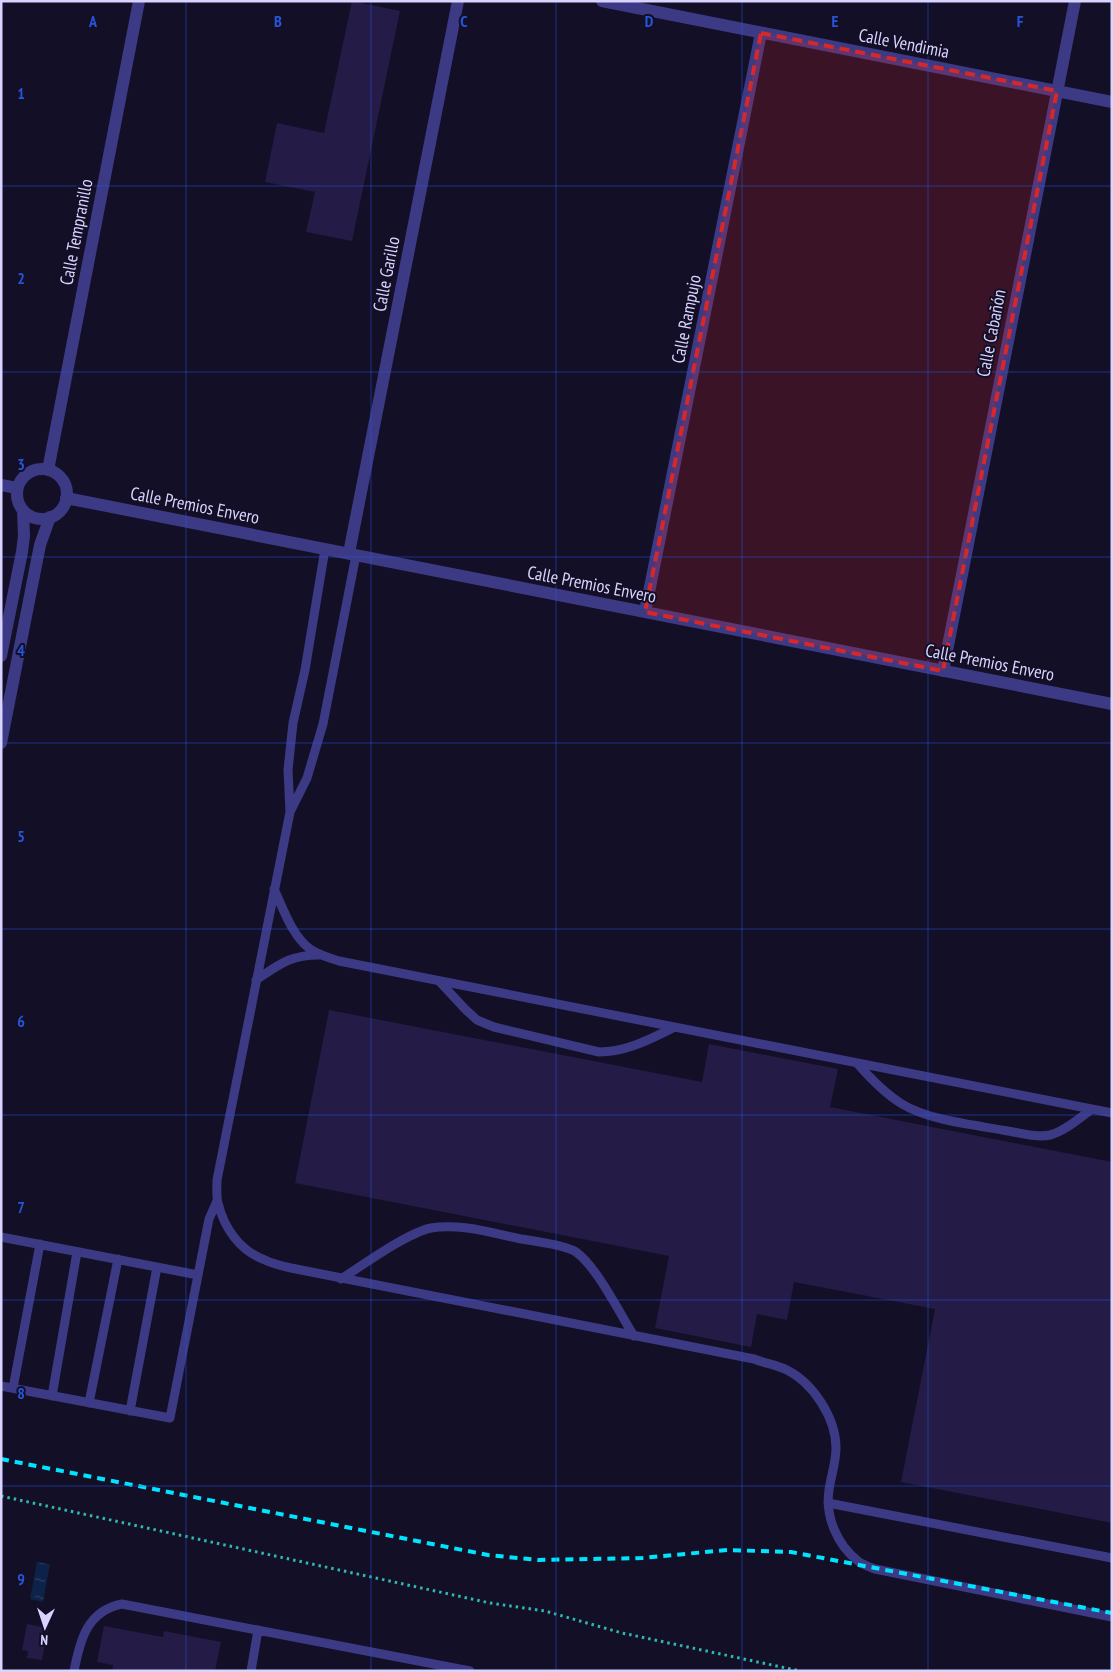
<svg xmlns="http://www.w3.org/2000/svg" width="1113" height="1672" viewBox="0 0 1113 1672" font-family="'PT Sans Narrow',sans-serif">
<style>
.water{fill:url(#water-ripples)}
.building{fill:#241b47}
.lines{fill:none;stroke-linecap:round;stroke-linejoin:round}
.path{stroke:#2fb8b0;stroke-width:3;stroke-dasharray:2.5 4;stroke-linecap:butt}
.lane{stroke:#3d3a85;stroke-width:9}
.street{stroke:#3d3a85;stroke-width:12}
.rail{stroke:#00e5ff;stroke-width:4;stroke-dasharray:8 6;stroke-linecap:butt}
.marked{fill:#d62828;fill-opacity:0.2;stroke:#d62828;stroke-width:4;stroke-dasharray:10 6;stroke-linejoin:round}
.grid{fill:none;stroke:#2655da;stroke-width:1;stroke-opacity:0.55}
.labels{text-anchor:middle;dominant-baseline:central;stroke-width:4;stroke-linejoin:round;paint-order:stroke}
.street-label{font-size:18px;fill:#d9d4ff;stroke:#130f26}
.grid-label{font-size:16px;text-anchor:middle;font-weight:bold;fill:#2655da;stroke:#130f26;stroke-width:4;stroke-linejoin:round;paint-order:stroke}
</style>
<defs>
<pattern id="water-ripples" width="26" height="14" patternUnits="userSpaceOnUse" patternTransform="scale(1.25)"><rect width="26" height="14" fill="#0c2248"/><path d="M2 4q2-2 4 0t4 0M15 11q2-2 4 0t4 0" fill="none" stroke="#2f4163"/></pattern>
</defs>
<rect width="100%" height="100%" fill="#130f26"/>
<path class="water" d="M37,1562L50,1564L43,1602L30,1599Z"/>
<path class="building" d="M352,1L400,11L352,241L306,232L315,192L265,182L277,123L324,133Z
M329,1010L702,1082L709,1044L838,1069L830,1107L1112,1162V1523L901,1482L935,1309L794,1282L787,1320L757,1314L751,1347L655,1328L669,1256L295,1183Z
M27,1624L48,1628L42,1660L27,1658L28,1651L22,1650Z
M104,1626L163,1637L164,1631L221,1642L215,1671H112L113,1665L97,1662Z"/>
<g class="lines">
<path class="path" d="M1,1496L490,1603L545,1611L622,1633L800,1671"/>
<path class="lane" d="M325,549L305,670L293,723L288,770L290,812L217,1180C217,1187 216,1195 218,1203C224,1228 240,1251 265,1260C273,1264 282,1266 291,1268L754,1359C764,1363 777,1365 787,1370C813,1383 836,1418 836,1448C836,1462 831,1476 829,1490C825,1516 837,1545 858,1561C863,1565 870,1567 875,1569L1112,1617
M290,812L307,778L323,724L356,555
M274,889C283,908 292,936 310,949C319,955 329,958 339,961L1112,1113
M256,980C280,964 290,955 319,955
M439,981L465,1009L477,1020L494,1027L599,1052C627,1052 650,1039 675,1027
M857,1063C870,1078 884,1093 902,1104C930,1121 976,1125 1008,1131C1021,1133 1037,1138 1050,1135C1064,1132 1081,1117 1092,1109
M1,1237L198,1275
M341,1279C363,1265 407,1233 431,1228C460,1223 492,1233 521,1239C534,1241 566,1245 576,1252C597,1267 620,1314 634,1336
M1,1386L170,1418L209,1219L217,1201
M13,1388L40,1244
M52,1396L77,1252
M89,1403L118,1259
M130,1411L157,1267
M828,1503L1112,1558
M74,1671C80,1640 87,1611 122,1604L470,1671
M251,1671L258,1630"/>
<path class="street" d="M602,1L1112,102
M17 494a25 25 0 1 1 50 0a25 25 0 1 1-50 0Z
M48,470L139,1
M1,485L17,488
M66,498L1112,704
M349,553L458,1
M645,612L761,33
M1,656L22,552L24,536L23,510
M943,671L1075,1
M1,743L40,545L50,517"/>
<path class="rail" d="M1,1459L488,1555L538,1560L642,1558L727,1550L791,1552L1112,1613"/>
</g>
<path class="marked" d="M761,33L1057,91L943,671L645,612Z"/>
<path class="grid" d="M186,1V1671M371,1V1671M556,1V1671M742,1V1671M928,1V1671M1,186H1112M1,372H1112M1,557H1112M1,743H1112M1,929H1112M1,1115H1112M1,1300H1112M1,1486H1112"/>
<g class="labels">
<g class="street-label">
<text transform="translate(904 43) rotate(11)">Calle Vendimia</text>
<text transform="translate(76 232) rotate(-79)">Calle Tempranillo</text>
<text transform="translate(386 274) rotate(-79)">Calle Garillo</text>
<text transform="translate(686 319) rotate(-79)">Calle Rampujo</text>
<text transform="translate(991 333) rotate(-79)">Calle Cabañón</text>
<text transform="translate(195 505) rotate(11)">Calle Premios Envero</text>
<text transform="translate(592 584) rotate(11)">Calle Premios Envero</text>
<text transform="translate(990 662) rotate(11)">Calle Premios Envero</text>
</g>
</g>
<g class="grid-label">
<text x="93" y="27">A</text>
<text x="278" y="27">B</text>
<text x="464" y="27">C</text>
<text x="649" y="27">D</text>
<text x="835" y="27">E</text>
<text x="1020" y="27">F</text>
<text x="21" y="99">1</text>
<text x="21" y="284">2</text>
<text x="21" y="470">3</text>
<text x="21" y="656">4</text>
<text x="21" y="842">5</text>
<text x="21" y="1027">6</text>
<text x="21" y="1213">7</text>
<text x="21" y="1399">8</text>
<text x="21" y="1585">9</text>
</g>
<rect width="1113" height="1672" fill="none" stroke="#d9d4ff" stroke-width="5"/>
<g transform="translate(45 1627) rotate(183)" stroke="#130f26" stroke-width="4" paint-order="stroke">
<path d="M0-4L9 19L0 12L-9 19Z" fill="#d9d4ff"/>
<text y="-8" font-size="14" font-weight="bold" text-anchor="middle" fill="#d9d4ff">N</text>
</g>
</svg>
